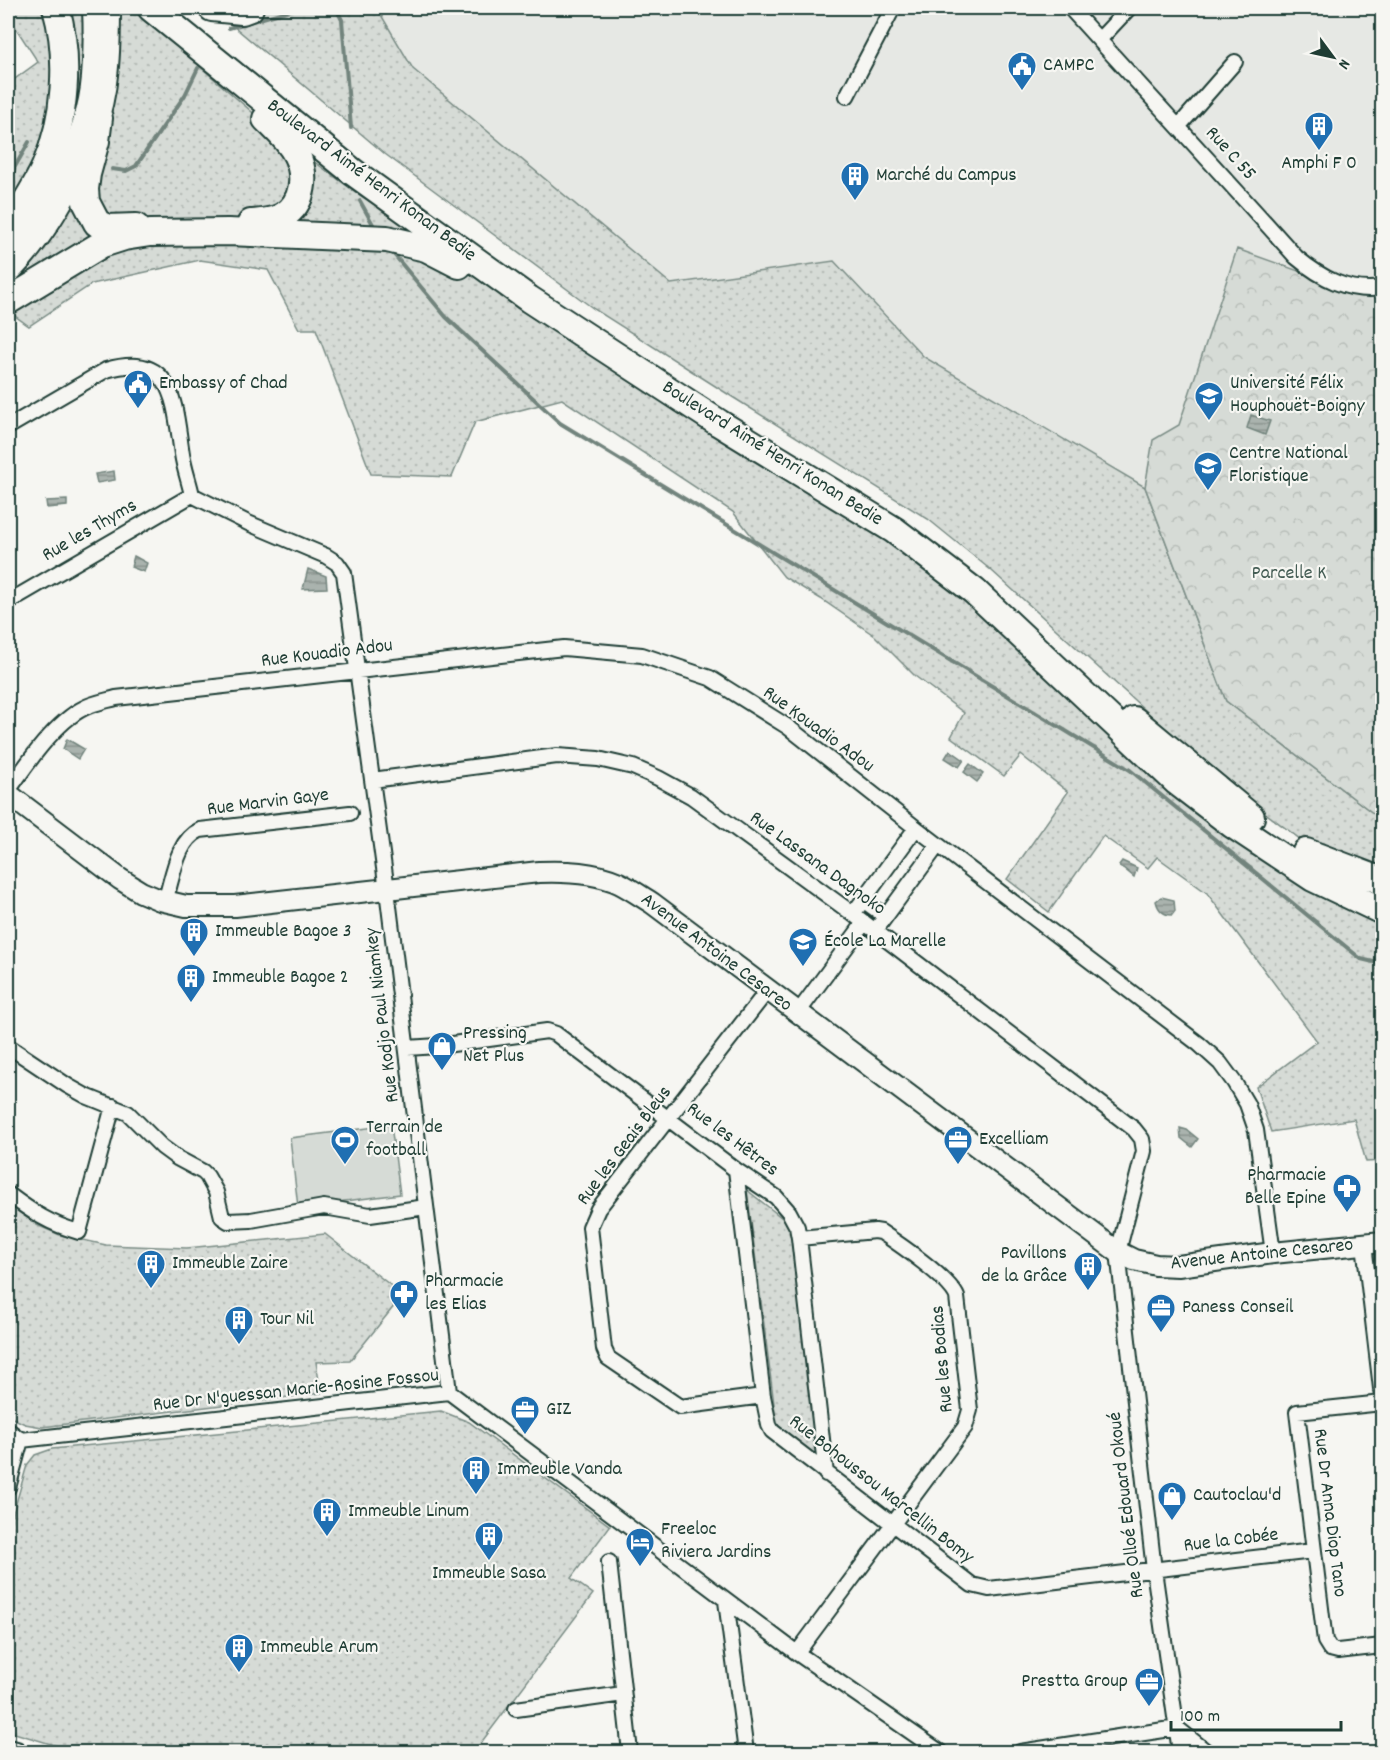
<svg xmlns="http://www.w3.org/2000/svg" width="1390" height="1760" viewBox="0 0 1390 1760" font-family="Dekko,sans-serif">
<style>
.built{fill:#e6e8e4}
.grass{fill:url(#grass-dots);stroke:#7a8c85;stroke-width:1.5}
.forest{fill:url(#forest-crowns);stroke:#7a8c85;stroke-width:1.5}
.park{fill:#d6dbd6;stroke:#7a8c85;stroke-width:1.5}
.water{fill:url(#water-rules);stroke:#72847d;stroke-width:1.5}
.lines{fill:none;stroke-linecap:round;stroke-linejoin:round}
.stream{stroke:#72847d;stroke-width:4}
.street-casing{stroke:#1f3d34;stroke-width:18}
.secondary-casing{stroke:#1f3d34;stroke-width:24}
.highway-casing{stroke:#1f3d34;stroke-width:30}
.street{stroke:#f6f6f2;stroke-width:14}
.secondary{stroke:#f6f6f2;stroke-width:20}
.highway{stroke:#f6f6f2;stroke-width:26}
.labels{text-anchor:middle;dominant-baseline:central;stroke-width:4.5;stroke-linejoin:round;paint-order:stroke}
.poi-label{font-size:20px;fill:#1f3d34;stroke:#f6f6f2;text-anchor:start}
.street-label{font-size:20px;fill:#1f3d34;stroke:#f6f6f2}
.park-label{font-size:20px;fill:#445d54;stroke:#f6f6f2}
</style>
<defs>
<pattern id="grass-dots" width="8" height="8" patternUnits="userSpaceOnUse" patternTransform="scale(1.5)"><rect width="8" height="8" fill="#d6dbd6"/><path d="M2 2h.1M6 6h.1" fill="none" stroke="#b7bdb8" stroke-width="1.8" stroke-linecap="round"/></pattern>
<pattern id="forest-crowns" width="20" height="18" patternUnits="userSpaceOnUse" patternTransform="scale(1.5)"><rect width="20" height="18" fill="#d6dbd6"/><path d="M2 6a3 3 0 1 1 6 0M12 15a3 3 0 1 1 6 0" fill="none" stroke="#b7bdb8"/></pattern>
<pattern id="water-rules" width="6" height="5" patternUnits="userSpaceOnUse" patternTransform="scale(1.5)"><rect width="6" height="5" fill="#aab3ae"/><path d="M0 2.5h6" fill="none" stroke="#8a938e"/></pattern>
</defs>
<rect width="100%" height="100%" fill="#f6f6f2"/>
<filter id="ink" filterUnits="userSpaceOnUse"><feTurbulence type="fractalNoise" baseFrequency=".0167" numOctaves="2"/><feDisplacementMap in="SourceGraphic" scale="12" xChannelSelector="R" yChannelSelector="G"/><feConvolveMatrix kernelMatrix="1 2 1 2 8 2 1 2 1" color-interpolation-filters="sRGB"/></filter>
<g filter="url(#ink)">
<path class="built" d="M377,8H1382V820L1226,701L1145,487L924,357L834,261L671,284L413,69Z"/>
<path class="grass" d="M8,8H133L282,138L358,194L577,336L911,546L1134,744L1382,922V1161L1366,1162L1354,1119L1271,1132L1256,1087L1317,1041L1207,893L1157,857L1148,868L1103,836L1049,912L1007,879L1068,792L1021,755L1004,776L951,737L964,713L915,676L875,636L821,599L784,577L733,512L562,399L475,422L452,477L371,474L316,329H299L268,270L200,260L92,284L29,326L12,314L8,317V84L38,62L8,16Z
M212,8H377L413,69L671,284L834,261L924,357L1145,487L1226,701L1382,820V876L1308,845L1252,803L1155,719L992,571L928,519L734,398L594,309L385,154Z
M747,1190L792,1226L822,1463L777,1428Z
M8,1204L37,1225L60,1235L106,1245L187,1248L325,1234L403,1295L350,1361L316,1362L321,1393L42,1427L25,1424L8,1416Z
M441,1411L469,1422L610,1526L571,1578L593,1594L474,1752H77L8,1731V1531L27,1465L35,1455L52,1449Z"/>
<path class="forest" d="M1237,249L1343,287L1382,283V820L1226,701L1145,487L1153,440L1179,425Z"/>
<path class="park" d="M391,1125L400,1194L298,1207L290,1138Z"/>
<path class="water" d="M1251,415L1270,421L1265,435L1247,428Z
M114,471L115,480L97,483L95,474Z
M67,500V506L47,508L46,501Z
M134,556L147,563L144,572L131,567Z
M308,569L326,576L327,588L303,589Z
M67,739L84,749L78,759L63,749Z
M950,750L964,760L959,767L945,758Z
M970,764L983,774L977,782L964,772Z
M1122,861L1137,868L1134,877L1123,868H1121L1119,865Z
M1161,897L1174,900L1175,911L1172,915C1163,915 1158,909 1156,901Z
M1180,1128L1187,1130L1198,1139L1192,1147L1181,1138Z"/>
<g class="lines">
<path class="stream" d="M336,8L342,20L351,128
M229,28L297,8
M112,169L126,171L136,166L185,95L198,68
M8,179L29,142
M360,201L375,228
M391,251L446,317L560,423L1130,770L1361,959L1382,964"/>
<g class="street-casing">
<path id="street" d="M1070,8C1145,91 1221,173 1296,257C1321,278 1348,293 1382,288
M1099,40L1129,8
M847,96L893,8
M1179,126L1235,62
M8,427L106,370C175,350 174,404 182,454C184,468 189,481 192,495L248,523L326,556L337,563L344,573L387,890L449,1392
M8,602L192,495
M372,780L557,756L598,759L633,767L658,778L691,796L853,914L1134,1129L1142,1139L1144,1151L1118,1252L1154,1570L1180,1752
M8,791C26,765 55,722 84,708C93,703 105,701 116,698L564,648L642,655L710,678L788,727L916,828L1199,1044L1220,1063L1234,1082L1247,1104L1256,1130L1273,1253
M863,900L885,916
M165,901C173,878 176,841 200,830L350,813
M853,914L916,828
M875,931L938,845
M797,1014L864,923
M8,1046L68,1086L86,1096L128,1113L162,1147L177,1158L203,1172L207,1176L216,1192L222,1217L228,1221L251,1220L324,1207L370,1215L426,1207
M407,1048L438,1046L547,1031L556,1034L736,1170L776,1197L789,1212L797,1227L799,1238L826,1474
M736,1170L763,1396L769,1425L772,1431L972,1585L989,1589L1313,1551
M8,1194C32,1212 50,1224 79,1232L113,1106
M1364,1244L1382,1397
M763,1396L680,1407L608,1358L604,1349L590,1227L598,1209L767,991
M1382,1403L1297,1412L1325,1641L1330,1649L1338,1651L1382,1646
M8,1430L21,1440
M21,1440L449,1392L797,1653L940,1752
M8,1488L21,1440
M609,1562L630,1752
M726,1601L746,1752
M797,1653L965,1427L970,1410L957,1297C950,1279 899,1244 881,1232L875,1231L799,1238
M516,1709L623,1694
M1020,1752L1177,1728L1207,1752"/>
</g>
<g class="secondary-casing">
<path id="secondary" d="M94,132C109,91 110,50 110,8
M8,248C49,200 87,142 92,77C94,54 94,31 93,8
M8,274C41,242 64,200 85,160
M8,794L120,879L141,892L160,900L186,906H235L539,872C566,871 594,872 619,883C631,889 642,897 652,903L1118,1252L1134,1260L1156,1265L1178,1266L1273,1253L1382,1242
M8,1750L16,1752"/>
</g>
<g class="highway-casing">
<path id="highway" d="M151,8L353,172L529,299L719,423L894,530L974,591L1177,782L1233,825L1313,878L1382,911
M212,8L242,11L250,8
M99,118L96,141L87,174L85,189L86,202L97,223L107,228L136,227
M251,223C262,222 273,222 283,216C304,203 307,175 296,154C289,140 277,130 266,119
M8,230C21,210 35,189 45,167C66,119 70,57 56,8
M8,301L102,244L124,237L150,233L228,232L387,239L426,248L459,265
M1134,720L1251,817
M1306,852L1382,881"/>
</g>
<use href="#street" class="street"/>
<use href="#secondary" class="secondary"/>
<use href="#highway" class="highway"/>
</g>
</g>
<defs>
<g id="civic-pin" transform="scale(1.5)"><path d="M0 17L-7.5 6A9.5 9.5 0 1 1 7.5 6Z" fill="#1f6fb2" stroke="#f6f6f2"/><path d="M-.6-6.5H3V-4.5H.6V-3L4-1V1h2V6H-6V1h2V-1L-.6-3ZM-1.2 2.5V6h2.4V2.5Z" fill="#fff"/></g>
<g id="building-pin" transform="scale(1.5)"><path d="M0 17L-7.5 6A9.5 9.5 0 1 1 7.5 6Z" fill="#1f6fb2" stroke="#f6f6f2"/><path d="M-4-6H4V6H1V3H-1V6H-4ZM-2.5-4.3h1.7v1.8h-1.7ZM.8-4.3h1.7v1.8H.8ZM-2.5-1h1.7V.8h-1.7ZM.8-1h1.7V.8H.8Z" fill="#fff"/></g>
<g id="university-pin" transform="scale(1.5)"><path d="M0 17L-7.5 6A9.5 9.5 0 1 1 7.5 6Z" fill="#1f6fb2" stroke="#f6f6f2"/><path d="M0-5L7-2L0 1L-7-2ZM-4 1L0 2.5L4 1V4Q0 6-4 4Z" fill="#fff"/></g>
<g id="school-pin" transform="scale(1.5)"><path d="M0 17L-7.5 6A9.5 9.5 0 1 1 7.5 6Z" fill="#1f6fb2" stroke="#f6f6f2"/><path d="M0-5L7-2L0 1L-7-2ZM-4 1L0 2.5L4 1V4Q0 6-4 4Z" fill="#fff"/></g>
<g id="shop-pin" transform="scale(1.5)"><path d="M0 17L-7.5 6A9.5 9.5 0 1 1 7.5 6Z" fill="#1f6fb2" stroke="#f6f6f2"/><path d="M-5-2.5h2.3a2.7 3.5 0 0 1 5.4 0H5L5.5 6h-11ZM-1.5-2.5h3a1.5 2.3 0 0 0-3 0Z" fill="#fff"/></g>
<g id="stadium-pin" transform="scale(1.5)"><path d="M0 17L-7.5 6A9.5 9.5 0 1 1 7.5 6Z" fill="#1f6fb2" stroke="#f6f6f2"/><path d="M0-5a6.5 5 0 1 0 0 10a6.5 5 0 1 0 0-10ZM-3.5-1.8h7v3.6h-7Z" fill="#fff"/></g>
<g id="office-pin" transform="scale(1.5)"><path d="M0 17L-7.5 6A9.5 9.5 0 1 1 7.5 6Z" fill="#1f6fb2" stroke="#f6f6f2"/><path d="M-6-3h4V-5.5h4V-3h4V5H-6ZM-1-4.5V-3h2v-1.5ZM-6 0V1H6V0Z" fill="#fff"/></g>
<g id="pharmacy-pin" transform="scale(1.5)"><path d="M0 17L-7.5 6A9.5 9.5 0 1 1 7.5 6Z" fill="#1f6fb2" stroke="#f6f6f2"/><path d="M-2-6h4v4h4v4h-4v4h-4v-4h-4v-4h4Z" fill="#fff"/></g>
<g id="hotel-pin" transform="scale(1.5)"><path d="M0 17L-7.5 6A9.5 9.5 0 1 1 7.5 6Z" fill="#1f6fb2" stroke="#f6f6f2"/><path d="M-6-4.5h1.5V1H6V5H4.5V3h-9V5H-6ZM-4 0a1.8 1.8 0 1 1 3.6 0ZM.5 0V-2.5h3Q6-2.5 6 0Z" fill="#fff"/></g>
</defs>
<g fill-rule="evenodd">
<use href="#civic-pin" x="1022" y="66"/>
<use href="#building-pin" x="1319" y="126"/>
<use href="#building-pin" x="855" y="176"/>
<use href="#civic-pin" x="138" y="384"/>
<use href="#university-pin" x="1209" y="396"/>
<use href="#university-pin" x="1208" y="466"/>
<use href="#building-pin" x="194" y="932"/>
<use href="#school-pin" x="803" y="942"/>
<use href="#building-pin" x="191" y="978"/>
<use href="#shop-pin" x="442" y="1046"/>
<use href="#stadium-pin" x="345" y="1140"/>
<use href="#office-pin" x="958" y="1140"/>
<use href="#pharmacy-pin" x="1347" y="1188"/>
<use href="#building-pin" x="151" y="1264"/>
<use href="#building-pin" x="1088" y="1266"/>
<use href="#pharmacy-pin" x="404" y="1294"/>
<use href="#office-pin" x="1161" y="1308"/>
<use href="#building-pin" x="239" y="1320"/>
<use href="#office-pin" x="525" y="1410"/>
<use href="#building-pin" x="476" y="1470"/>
<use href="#shop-pin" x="1172" y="1496"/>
<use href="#building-pin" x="327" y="1512"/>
<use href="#building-pin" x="489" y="1536"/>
<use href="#hotel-pin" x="640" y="1542"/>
<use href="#building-pin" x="239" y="1648"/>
<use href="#office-pin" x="1149" y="1682"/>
</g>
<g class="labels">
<g class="poi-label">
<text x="1043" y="66">CAMPC</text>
<text x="1319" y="164" text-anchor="middle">Amphi F 0</text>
<text x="876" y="176">Marché du Campus</text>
<text x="159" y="384">Embassy of Chad</text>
<text x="1230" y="384">Université Félix<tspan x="1230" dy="23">Houphouët-Boigny</tspan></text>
<text x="1229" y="454">Centre National<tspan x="1229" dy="23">Floristique</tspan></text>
<text x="215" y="932">Immeuble Bagoe 3</text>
<text x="824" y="942">École La Marelle</text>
<text x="212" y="978">Immeuble Bagoe 2</text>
<text x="463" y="1034">Pressing<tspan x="463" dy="23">Net Plus</tspan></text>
<text x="366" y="1128">Terrain de<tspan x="366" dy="23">football</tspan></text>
<text x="979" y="1140">Excelliam</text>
<text x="1326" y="1176" text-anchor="end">Pharmacie<tspan x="1326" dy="23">Belle Epine</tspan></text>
<text x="1067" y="1254" text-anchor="end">Pavillons<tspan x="1067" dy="23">de la Grâce</tspan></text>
<text x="172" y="1264">Immeuble Zaire</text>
<text x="425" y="1282">Pharmacie<tspan x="425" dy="23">les Elias</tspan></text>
<text x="1182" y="1308">Paness Conseil</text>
<text x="260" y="1320">Tour Nil</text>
<text x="546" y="1410">GIZ</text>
<text x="497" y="1470">Immeuble Vanda</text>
<text x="1193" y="1496">Cautoclau'd</text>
<text x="348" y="1512">Immeuble Linum</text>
<text x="661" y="1530">Freeloc<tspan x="661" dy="23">Riviera Jardins</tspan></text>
<text x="489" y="1574" text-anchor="middle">Immeuble Sasa</text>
<text x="260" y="1648">Immeuble Arum</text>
<text x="1128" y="1682" text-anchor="end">Prestta Group</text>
</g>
<g class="street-label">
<text transform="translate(1230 154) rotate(48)">Rue C 55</text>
<text transform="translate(371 181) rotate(37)">Boulevard Aimé Henri Konan Bedie</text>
<text transform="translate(772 454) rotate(32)">Boulevard Aimé Henri Konan Bedie</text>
<text transform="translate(90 531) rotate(-30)">Rue les Thyms</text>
<text transform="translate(327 654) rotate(-7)">Rue Kouadio Adou</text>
<text transform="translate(818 730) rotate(36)">Rue Kouadio Adou</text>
<text transform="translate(268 803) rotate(-7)">Rue Marvin Gaye</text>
<text transform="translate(817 864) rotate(36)">Rue Lassana Dagnoko</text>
<text transform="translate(716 953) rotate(37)">Avenue Antoine Cesareo</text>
<text transform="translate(383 1015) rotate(-97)">Rue Kodjo Paul Niamkey</text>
<text transform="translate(732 1140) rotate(37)">Rue les Hêtres</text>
<text transform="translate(625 1146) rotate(-53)">Rue les Geais Bleus</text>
<text transform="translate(1262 1255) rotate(-6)">Avenue Antoine Cesareo</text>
<text transform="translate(943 1359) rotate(-95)">Rue les Bodias</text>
<text transform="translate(296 1391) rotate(-6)">Rue Dr N'guessan Marie-Rosine Fossou</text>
<text transform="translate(881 1490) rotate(38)">Rue Bohoussou Marcellin Bomy</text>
<text transform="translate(1127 1505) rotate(-97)">Rue Olloé Edouard Okoué</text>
<text transform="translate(1329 1513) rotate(83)">Rue Dr Anna Diop Tano</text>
<text transform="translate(1231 1541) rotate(-7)">Rue la Cobée</text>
</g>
<g class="park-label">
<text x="1289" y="574">Parcelle K</text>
</g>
</g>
<rect width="1390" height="1760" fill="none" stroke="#f6f6f2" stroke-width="30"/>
<rect x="15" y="15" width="1360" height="1730" fill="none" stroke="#1f3d34" stroke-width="2" filter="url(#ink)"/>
<g transform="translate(1333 57) rotate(123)" stroke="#f6f6f2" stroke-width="4.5" paint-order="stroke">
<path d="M0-4.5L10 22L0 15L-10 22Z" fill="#1f3d34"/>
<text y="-9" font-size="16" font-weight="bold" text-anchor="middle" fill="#1f3d34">N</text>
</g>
<path d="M1171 1721v9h170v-9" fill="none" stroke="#1f3d34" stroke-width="3"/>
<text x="1180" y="1721" font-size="18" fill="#1f3d34" stroke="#f6f6f2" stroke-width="4.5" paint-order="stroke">100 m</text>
</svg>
